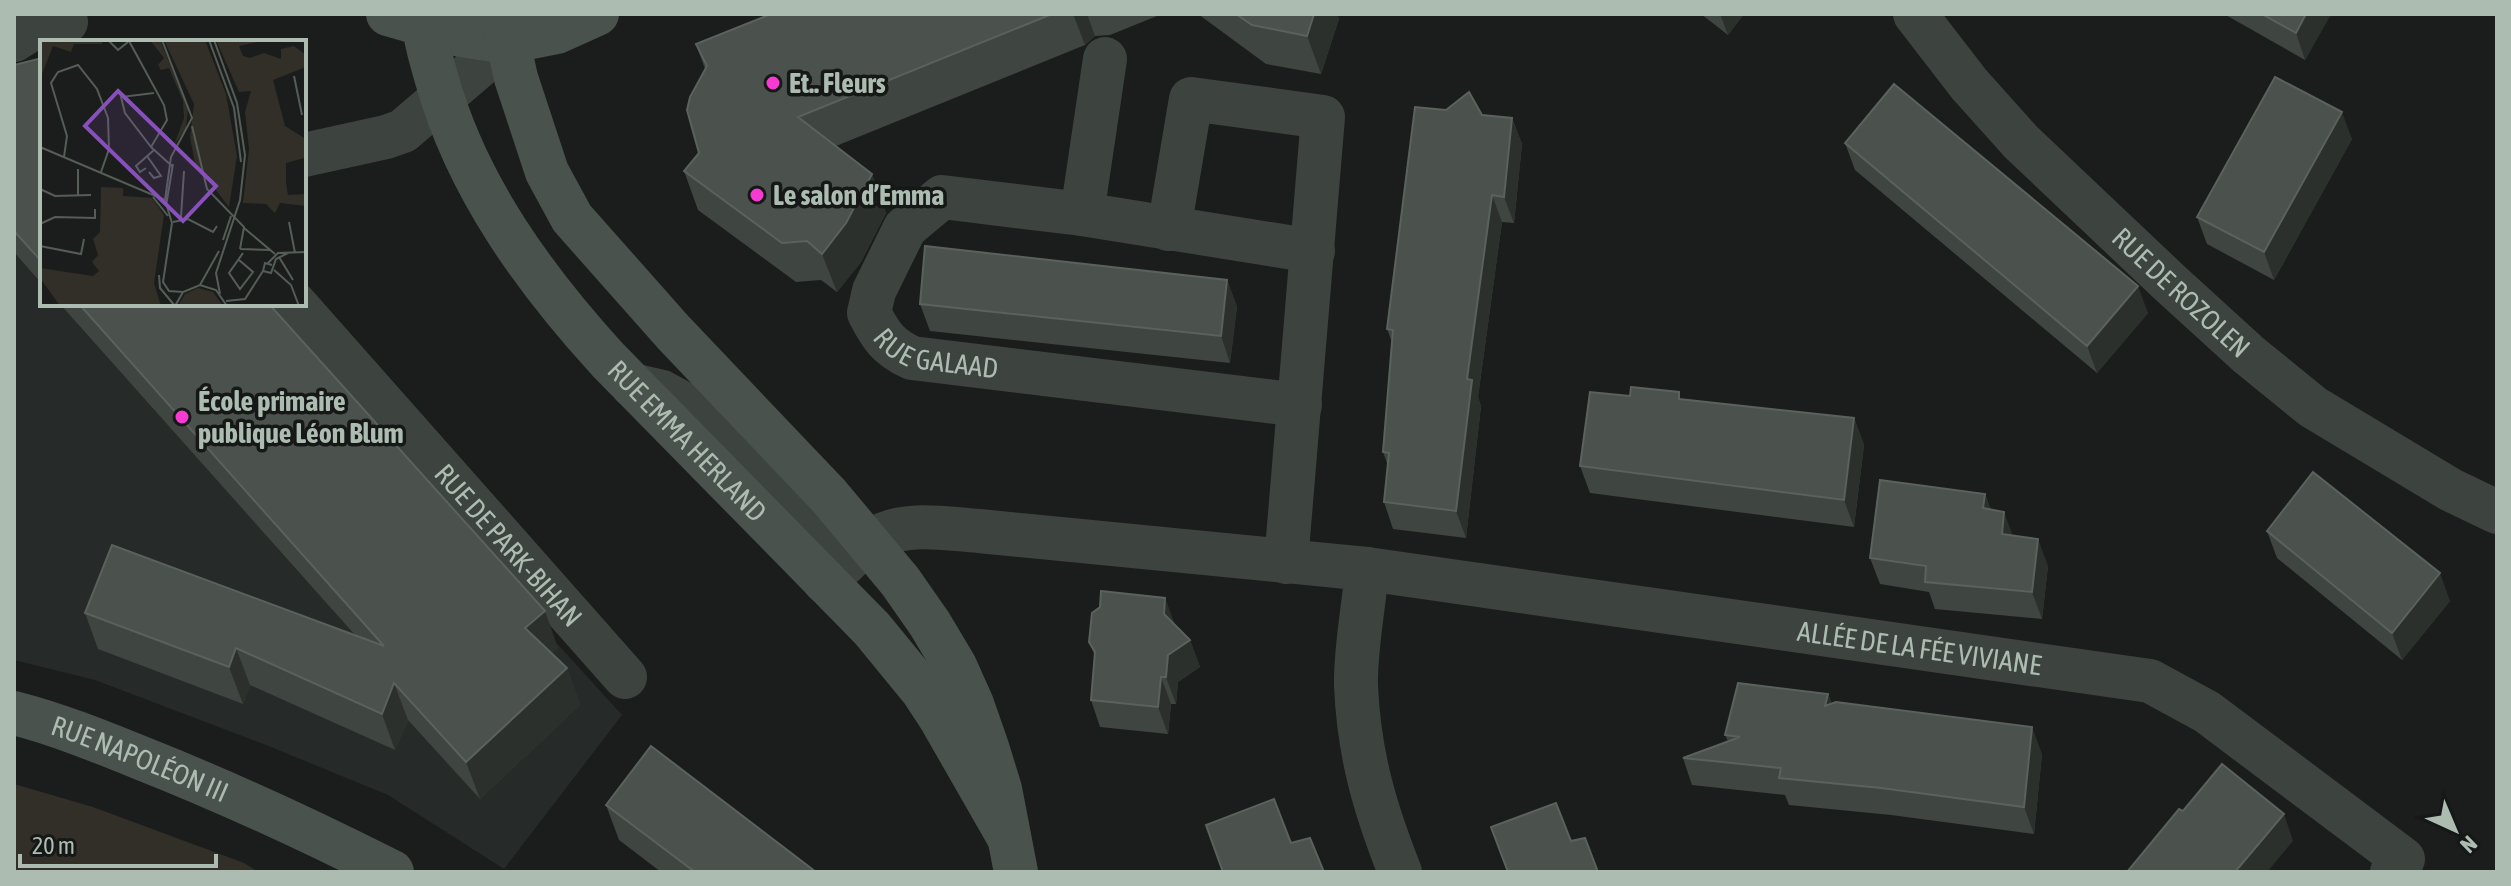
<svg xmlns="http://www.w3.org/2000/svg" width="2511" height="886" viewBox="0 0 2511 886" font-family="'Asap Condensed',sans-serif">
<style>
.built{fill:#262a28}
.green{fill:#322f28}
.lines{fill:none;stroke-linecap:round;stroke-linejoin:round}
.street{stroke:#3d4440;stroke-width:44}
.secondary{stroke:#49524c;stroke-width:44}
.wall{fill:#3f4541}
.shaded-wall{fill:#2b302d}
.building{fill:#4b524d;stroke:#5a625d;stroke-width:2}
.poi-dot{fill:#f63ad2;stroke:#151817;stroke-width:3}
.labels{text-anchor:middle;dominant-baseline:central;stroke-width:7;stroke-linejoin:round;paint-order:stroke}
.poi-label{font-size:28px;font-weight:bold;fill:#adbcb0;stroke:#151817;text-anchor:start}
.street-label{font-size:28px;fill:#adbcb0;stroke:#151817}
.inset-road{fill:none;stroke:#555d57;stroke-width:2}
.view{fill:#8850bb;fill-opacity:0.15;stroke:#8850bb;stroke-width:4}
.inset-edge{fill:none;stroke:#adbcb0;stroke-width:4}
</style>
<rect width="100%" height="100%" fill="#1a1d1c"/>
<path class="built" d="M42,98V304H249L622,715L504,869L388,795L266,745L95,680L14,660V106Z"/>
<path class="green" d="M14,784L93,807L244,863L259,872H14Z"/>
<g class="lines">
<g class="street">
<path id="s1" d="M1915,14L1969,84L2021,142L2170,283L2249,355L2313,407L2451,490L2497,512"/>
<path d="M14,40L30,30L66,22"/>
<path d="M1105,59L1082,214L1313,251"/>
<path d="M304,155L386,137L403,131L507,42"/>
<path id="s2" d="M1082,214L942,197L905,228L874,291L869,313C881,336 888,347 912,358L1300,405"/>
<path d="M1169,229L1191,99L1323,117L1286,562"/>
<path id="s3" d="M295,304L625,677"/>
<path d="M632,385L662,392L684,404L709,425L845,563"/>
<path id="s4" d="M1367,569L2150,681L2207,712L2403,859L2392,872"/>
<path d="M825,582C843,565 862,544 884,534C913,522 949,529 979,531L1367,569C1364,606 1355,650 1356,686C1359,755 1375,809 1400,872"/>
</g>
<g class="secondary">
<path d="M388,14L461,35L507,42L557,32L597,14"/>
<path id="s5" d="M423,14C424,36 431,59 437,80C467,187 534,279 608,360L872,629L922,690L941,719L1008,836"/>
<path d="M502,14L516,78L547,172L572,218L673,332L829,496L900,581L930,624L955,666L972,704L987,747L1000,789L1016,872"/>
<path id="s6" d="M14,713C57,724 99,741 141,758C227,792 309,830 392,872"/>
</g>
</g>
<path class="wall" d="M771,14H1162L1110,35L1095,36L1085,45L836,146L872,174L886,213L861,262L837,292L821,280L796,282L698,210L684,171L699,153L705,69L696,44Z
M1198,14H1337L1339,19L1321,74L1266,64Z
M1701,14H1744L1728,35Z
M2224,14H2331L2305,60Z
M42,58V284L14,252V65Z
M1446,110L1512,118L1522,144L1514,223L1502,222L1478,397L1481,406L1466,538L1393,529L1384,502L1388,466L1383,452L1392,342L1387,329Z
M2352,139L2274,280L2207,244L2197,217Z
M1845,143L2148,313L2097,373L1855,170Z
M1227,280L1237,307L1230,363L930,331L920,304Z
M60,304H269L558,648L551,654L567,668L580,705L480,799L408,720L395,750L250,685L243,704L98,649L85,613L355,635Z
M1630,396L1681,399L1854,418L1864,445L1854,527L1590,493L1580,466Z
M1985,494L1991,510L2012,535L2048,566L2042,619L1935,609L1929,592L1880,584L1870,558Z
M2267,531L2450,601L2402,660L2277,558Z
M1165,598L1174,624L1190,640L1200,667L1178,682L1176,704H1171L1168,734L1100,727L1091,700L1095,656L1089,642Z
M1828,694L1832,704L2042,754L2034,834L1891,815L1789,805L1785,795L1692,785L1683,758L1728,741L1725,735Z
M606,805L816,872H661L619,840Z"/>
<path class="shaded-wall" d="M1073,14H1087L1095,36L1085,45Z
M1314,14H1337L1339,19L1321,74L1307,36Z
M1720,14H1744L1728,35Z
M2306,14H2331L2305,60L2296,33Z
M2342,112L2352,139L2274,280L2264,252Z
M1512,118L1522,144L1514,223L1504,197Z
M872,174L886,213L861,262L837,292L822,254Z
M1492,195L1502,222L1478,397L1481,406L1466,538L1456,511L1467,379Z
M1227,280L1237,307L1230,363L1221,336Z
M2138,286L2148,313L2097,373L2087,346Z
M1854,418L1864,445L1854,527L1844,500Z
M1985,494L1995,520L1983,508Z
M2004,512L2014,539L2002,534Z
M2038,539L2048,566L2042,619L2032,592Z
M2440,573L2450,601L2402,660L2392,633Z
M1165,598L1175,625L1164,614Z
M545,611L558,648L538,665L525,628Z
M1190,640L1200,667L1178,682L1176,704L1166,677L1168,655Z
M236,648L250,685L243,704L229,667Z
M567,668L580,705L480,799L466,762Z
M1161,677L1171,704L1168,734L1158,707Z
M394,683L408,720L395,750L382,714Z
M1828,694L1838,721L1825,706Z
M2032,727L2042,754L2034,834L2024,807Z
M2284,814L2293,841L2267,872H2235Z"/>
<path class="building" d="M771,14H1052L798,117L872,174L846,223L822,254L807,241L782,243L684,171L699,153L687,110L690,97L707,66L696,44Z
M1236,14H1314L1307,36L1252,25Z
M2262,14H2306L2296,33Z
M42,58V262L14,231V65Z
M2275,77L2342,112L2264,252L2197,217Z
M1894,84L2138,286L2087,346L1845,143Z
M1469,92L1482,115L1512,118L1504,197L1492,195L1467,379L1472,380L1456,511L1384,502L1389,453L1383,452L1393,330L1387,329L1415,107L1446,110Z
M925,246L1227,280L1221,336L920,304Z
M79,304H269L545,611L525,628L567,668L466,762L394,683L382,714L236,648L229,667L85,613L112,545L384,646Z
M1631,387L1679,392V399L1854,418L1844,500L1580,466L1590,392L1630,396Z
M2313,472L2440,573L2392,633L2267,531Z
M1880,480L1985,494L1983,508L2004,512L2002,534L2038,539L2032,592L1925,582L1926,566L1870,558Z
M1101,591L1165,598L1164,614L1190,640L1168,655L1166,677H1161L1158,707L1091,700L1095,652L1089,642L1092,613L1100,607Z
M1738,683L1828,694L1825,706L1836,702L2032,727L2024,807L1881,788L1779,778L1781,768L1683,758L1740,737L1725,735Z
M651,746L816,872H695L606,805Z
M2222,764L2284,814L2235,872H2127L2179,809L2183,811Z
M1274,799L1291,843L1310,838L1324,872H1223L1206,825Z
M1556,803L1571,841L1585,838L1598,872H1508L1491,827Z"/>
<g class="poi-dot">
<circle cx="773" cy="83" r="8"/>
<circle cx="757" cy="195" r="8"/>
<circle cx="182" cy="417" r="8"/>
</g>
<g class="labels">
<g class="poi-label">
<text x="789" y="83">Et.. Fleurs</text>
<text x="773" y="195">Le salon d’Emma</text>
<text x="198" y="401">École primaire<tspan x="198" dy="32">publique Léon Blum</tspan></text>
</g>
<g class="street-label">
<text stroke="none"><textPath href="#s1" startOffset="386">RUE DE ROZOLEN</textPath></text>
<text stroke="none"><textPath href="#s2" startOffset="368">RUE GALAAD</textPath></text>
<text stroke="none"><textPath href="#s5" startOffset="512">RUE EMMA HERLAND</textPath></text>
<text stroke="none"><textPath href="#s3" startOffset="322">RUE DE PARK-BIHAN</textPath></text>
<text stroke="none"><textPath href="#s4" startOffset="558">ALLÉE DE LA FÉE VIVIANE</textPath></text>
<text stroke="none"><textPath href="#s6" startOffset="134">RUE NAPOLÉON III</textPath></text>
</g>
</g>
<g transform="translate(40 40)">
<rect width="266" height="266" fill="#1a1d1c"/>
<path d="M0,0H62V4H34L31,12L13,6L2,34ZM110,0H120L148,68L146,88L134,105L144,78L143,61L129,28L121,30L118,25L124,18ZM124,0H165L186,54L197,116L189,167L155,123L150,97L154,64ZM176,0H226L199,6L203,16L210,18L224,13L241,19V9L254,6L266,15V27L233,40L245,86L266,99L264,118L246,123V143L248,155L266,154V166L240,163L235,173L226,164L203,163L209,109L205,72L211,51L199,52ZM61,147L83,148V156L112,158L124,175L114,243L121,266H20L0,238V228L53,236L59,231L52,222L58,215L53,199L60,192ZM158,248L173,252L183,266H138L145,254Z" fill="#322f28"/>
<path class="inset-road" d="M68,0L78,10L88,2M122,0L152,78L131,117L125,160M169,0L194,68L201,122M174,0L197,63L205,115L200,160L176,233L180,254M89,1L124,65L127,80L111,107L133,127M254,36L262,75M152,86L167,149L204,187L200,209M0,107L125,160L132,183L123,242L129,251L143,252M111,107L85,73L81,57L114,53M107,116L121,136L114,138L109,132M24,117L27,96L11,43L18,32L38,25L57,49L68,78L69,109L61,132M106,128L100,132L96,126L114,110M0,149L15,156L51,155M38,155V129M113,157L128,176M126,166L133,124M141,177L144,131M133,182L148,179L173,192L177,186M249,182L255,213M0,184L15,177L55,178V169M204,188L235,214M183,200L191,176M0,206L41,214L44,199M200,209L231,210M239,217L253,240M199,220L213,232L200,249L189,233L203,213M228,223L238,213L266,212M232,225L225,223L223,231L231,233L236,219L248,213M234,230L251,245L259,266M119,235L120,248L135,266M160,245L179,211M186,261L205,259L223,231M135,266L143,252L160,245L176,250L187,266"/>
<path class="view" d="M78,51L176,146L143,181L45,86Z"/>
<rect width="266" height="266" class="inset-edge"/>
</g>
<rect width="2511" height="886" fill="none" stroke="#adbcb0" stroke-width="32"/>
<g transform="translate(2455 830) rotate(136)" stroke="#151817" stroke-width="6" paint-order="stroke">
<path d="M0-6L14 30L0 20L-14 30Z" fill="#adbcb0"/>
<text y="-12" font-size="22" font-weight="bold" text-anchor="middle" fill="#adbcb0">N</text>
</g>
<path d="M20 854v12h196v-12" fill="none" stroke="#adbcb0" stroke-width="4"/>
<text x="32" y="854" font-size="24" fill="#adbcb0" stroke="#151817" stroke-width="6" paint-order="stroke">20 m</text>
</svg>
